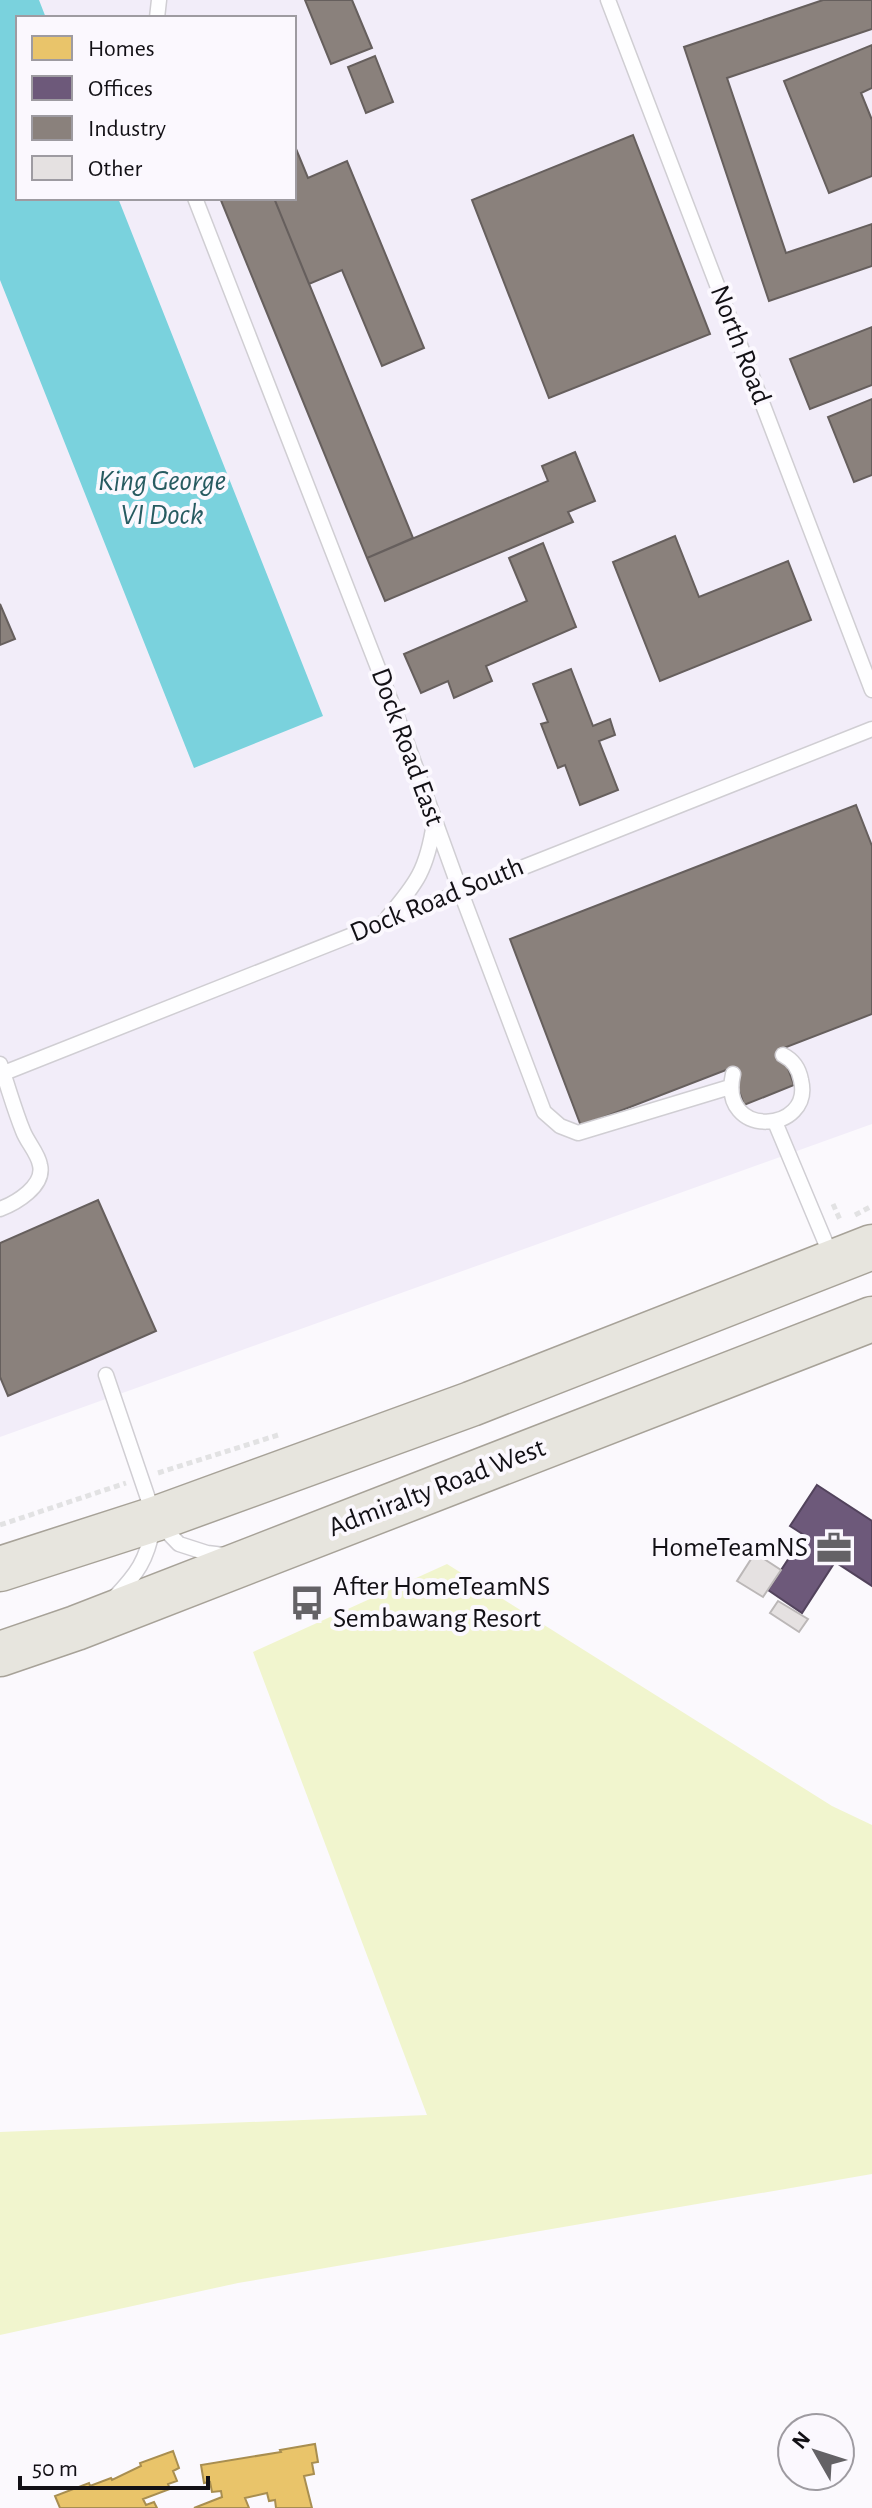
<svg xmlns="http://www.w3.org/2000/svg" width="872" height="2508" viewBox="0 0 872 2508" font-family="'Alegreya Sans',sans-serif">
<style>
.built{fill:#f2edf9;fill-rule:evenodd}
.green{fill:#f1f5ce}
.water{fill:#7ad2dd}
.homes{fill:#e9c46a;stroke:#a88e50;stroke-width:2}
.offices{fill:#6d597a;stroke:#52435c;stroke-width:2}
.industry{fill:#8a817c;stroke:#665f5d;stroke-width:2}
.building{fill:#e5e1e1;stroke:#bbb7b7;stroke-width:2}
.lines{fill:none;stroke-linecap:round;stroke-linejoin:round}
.lane-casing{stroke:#d0ced3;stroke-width:17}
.primary-casing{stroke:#a7a298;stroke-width:47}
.path{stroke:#e2e2e3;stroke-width:5;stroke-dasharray:6 4;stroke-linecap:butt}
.lane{stroke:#fefeff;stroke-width:14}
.primary{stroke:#e7e5de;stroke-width:44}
.labels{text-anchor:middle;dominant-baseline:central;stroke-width:8;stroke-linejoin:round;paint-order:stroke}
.street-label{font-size:28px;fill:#121015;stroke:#fbf8fe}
.poi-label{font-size:28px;fill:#121015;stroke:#fbf8fe;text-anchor:end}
.water-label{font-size:30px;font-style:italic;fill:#275b61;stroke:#fbf8fe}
</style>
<rect width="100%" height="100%" fill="#fbf9fd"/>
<path class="built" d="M0,0H872V1124L0,1437ZM18,18H294V198H18Z"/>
<path class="green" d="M447,1564L832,1806L872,1825V2174L238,2283L0,2335V2132L427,2115L253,1652Z"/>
<path class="water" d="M0,0H39L46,18H18V198H118L323,716L194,768L0,280Z"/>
<path class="homes" d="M315,2444L318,2462L312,2463L314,2474L304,2476L312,2508H276L275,2500L269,2501L267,2493L245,2498L249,2508H194L222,2497L221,2491L212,2492L210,2482L204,2483L201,2465L281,2452L280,2450Z
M173,2451L179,2468L173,2471L177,2481L168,2484L170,2489L143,2499L146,2505L154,2502L157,2508H60L55,2496L89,2483L90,2486L111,2478L112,2480L141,2466L140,2463Z"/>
<path class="offices" d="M817,1485L872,1521V1586L835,1562L802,1613L768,1590L804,1535L790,1526Z"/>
<path class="industry" d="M305,0H352L372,48L331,64Z
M823,0H872V29L727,78L786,253L872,224V266L769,301L684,47Z
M872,45V88L861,93L872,120V176L829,193L784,81Z
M375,56L393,102L366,113L348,67Z
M633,135L710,334L549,398L472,200Z
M294,144L308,178L347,161L424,348L382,366L342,270L309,284L274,198H294Z
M220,198H274L413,538L367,558Z
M872,327V385L810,409L790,359Z
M872,399V475L854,482L828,417Z
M575,452L595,501L568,512L573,522L385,601L367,558L548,481L542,466Z
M675,536L699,597L788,561L811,620L660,681L613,562Z
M543,543L576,627L486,666L492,681L454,698L448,681L421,693L404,654L527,601L509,558Z
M0,604L15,639L0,645Z
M571,669L593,726L610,719L615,735L599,741L618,790L580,805L565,765L558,768L541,724L548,722L533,684Z
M856,805L872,846V1014L781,1049L794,1085L744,1105L731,1068L581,1126L510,939Z
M98,1200L156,1331L8,1396L0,1377V1243Z"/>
<path class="building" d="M755,1553L781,1570L763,1597L737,1581Z
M778,1601L808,1619L799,1632L770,1613Z"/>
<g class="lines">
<g class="lane-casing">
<path id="lane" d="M608,0L872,690
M157,18L159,0
M195,198L401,727L460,890L544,1112L560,1126L578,1133L730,1087
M388,917C417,883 427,869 434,823
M0,1064C8,1086 14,1109 23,1131C27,1142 38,1153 40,1165C45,1186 16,1203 0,1209
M733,1074C718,1140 814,1133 801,1080C799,1069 793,1060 783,1055
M0,1077L4,1073L872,729
M775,1122L832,1258
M106,1375L155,1519L179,1544L207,1553L224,1555
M114,1598C137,1574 147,1560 153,1527"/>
</g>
<g class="primary-casing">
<path id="primary" d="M0,1569L155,1519L471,1404L872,1247
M0,1654L76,1628L872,1319"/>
</g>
<path class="path" d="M833,1204L841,1222
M855,1215L872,1206
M158,1473L278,1435
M0,1525L126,1483"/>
<use href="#lane" class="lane"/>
<use href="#primary" class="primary"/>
</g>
<defs>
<g id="office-bare" transform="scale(2.76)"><path d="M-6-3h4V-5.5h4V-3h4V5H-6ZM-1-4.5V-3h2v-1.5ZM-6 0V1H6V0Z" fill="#646266" stroke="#fbf8fe" stroke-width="2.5" paint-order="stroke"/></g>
<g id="bus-bare" transform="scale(2.76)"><path d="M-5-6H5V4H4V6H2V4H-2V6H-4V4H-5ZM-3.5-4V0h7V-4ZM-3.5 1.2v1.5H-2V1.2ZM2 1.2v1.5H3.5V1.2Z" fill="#646266" stroke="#fbf8fe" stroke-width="2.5" paint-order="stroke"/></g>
</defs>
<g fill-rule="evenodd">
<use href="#office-bare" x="834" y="1548"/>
<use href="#bus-bare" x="307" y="1603"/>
</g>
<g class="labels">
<g class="street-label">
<text transform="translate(740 345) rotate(69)">North Road</text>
<text transform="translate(407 747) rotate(70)">Dock Road East</text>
<text transform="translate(437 900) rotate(-22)">Dock Road South</text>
<text transform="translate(437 1488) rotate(-21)">Admiralty Road West</text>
</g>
<g class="poi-label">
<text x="808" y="1548">HomeTeamNS</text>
<text x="333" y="1587" text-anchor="start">After HomeTeamNS<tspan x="333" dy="32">Sembawang Resort</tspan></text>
</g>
<g class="water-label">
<text x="162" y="481">King George<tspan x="162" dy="34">VI Dock</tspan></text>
</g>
</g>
<rect x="16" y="16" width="280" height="184" fill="#fbf8fe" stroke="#9e9ba1" stroke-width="2"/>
<rect x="32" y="36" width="40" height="24" fill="#e9c46a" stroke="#9e9ba1" stroke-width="2"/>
<text x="88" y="56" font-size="24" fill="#121015">Homes</text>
<rect x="32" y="76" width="40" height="24" fill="#6d597a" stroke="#9e9ba1" stroke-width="2"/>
<text x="88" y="96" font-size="24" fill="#121015">Offices</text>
<rect x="32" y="116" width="40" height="24" fill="#8a817c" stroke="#9e9ba1" stroke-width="2"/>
<text x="88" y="136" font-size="24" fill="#121015">Industry</text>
<rect x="32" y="156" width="40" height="24" fill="#e5e1e1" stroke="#9e9ba1" stroke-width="2"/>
<text x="88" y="176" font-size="24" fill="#121015">Other</text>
<g transform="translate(816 2452) rotate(309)"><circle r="38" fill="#fbf8fe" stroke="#9e9ba1" stroke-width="2"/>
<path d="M0-6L14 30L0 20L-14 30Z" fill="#646266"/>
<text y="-12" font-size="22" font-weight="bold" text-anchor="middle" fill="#121015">N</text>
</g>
<path d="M20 2476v12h188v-12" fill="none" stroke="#121015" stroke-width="4"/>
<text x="32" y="2476" font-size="24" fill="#121015" stroke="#fbf8fe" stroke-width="6" paint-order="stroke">50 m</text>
</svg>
